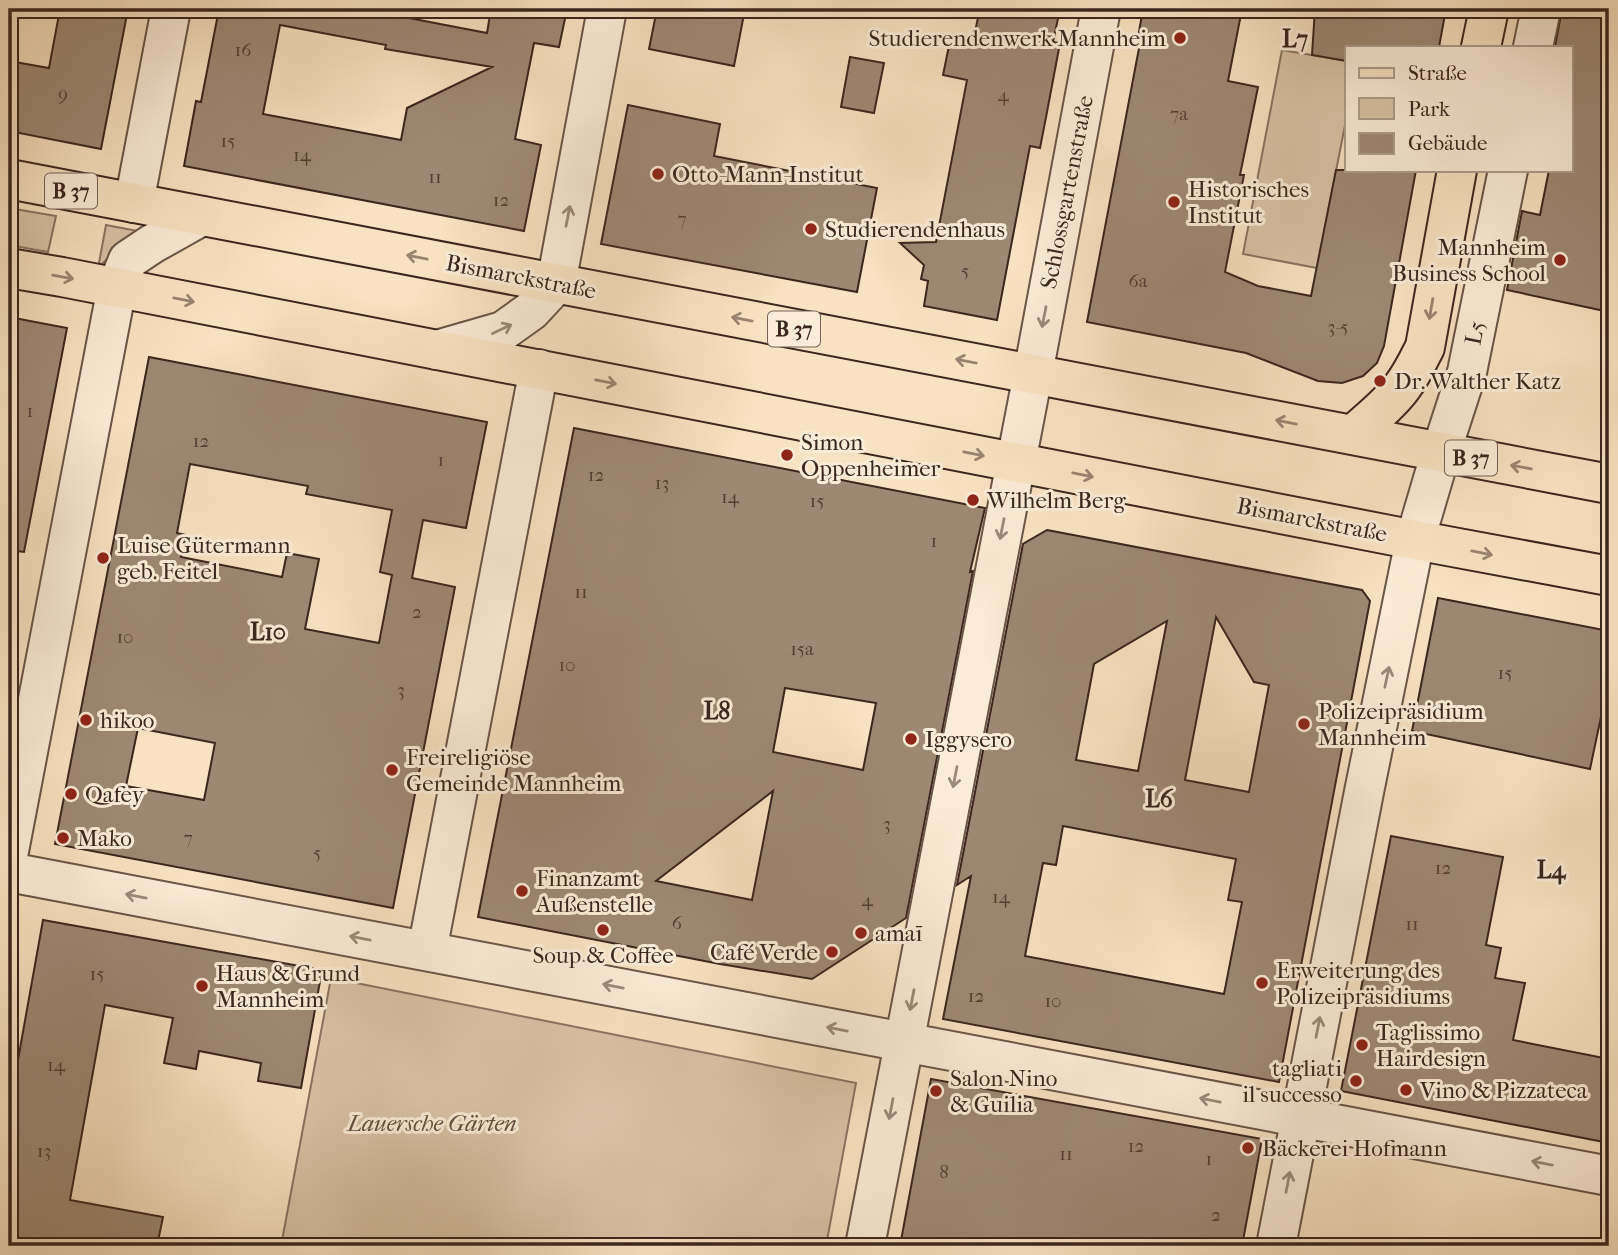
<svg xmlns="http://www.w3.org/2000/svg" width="1618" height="1255" viewBox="0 0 1618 1255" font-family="'IM FELL French Canon',serif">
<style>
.green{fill:#d9c2a5;stroke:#8a7462;stroke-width:2}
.building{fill:#9e8873;stroke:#3b261e;stroke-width:2;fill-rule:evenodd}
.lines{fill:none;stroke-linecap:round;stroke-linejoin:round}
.minor-casing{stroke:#6a5547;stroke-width:42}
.major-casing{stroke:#3b261e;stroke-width:42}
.minor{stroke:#fbecd7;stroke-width:38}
.major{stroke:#f9e2c1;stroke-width:38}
.oneway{stroke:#9b897a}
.oneway2{stroke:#9a8470}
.poi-dot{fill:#8f2418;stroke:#fbecd7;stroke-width:2.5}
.labels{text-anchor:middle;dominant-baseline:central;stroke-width:6;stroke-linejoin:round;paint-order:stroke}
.number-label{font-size:19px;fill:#543e33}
.shield{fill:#fbecd7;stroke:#756156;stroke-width:2}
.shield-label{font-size:21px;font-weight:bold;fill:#3b261e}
.poi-label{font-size:23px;fill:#3b261e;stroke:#fbecd7;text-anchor:start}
.street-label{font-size:23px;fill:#3b261e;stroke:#fbecd7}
.park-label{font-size:23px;font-style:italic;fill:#624d40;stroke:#fbecd7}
.neighbourhood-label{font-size:24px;font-weight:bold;fill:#3b261e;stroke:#fbecd7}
</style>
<rect width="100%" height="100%" fill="#f9e2c1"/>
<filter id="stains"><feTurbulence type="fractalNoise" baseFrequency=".00286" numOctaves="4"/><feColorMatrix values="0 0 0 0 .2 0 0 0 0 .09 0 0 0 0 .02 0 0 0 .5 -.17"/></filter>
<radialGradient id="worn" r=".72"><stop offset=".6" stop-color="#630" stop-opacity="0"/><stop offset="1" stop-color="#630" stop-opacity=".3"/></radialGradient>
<path class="green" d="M1282,50L1347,61V115L1317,268L1243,254Z
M9,208L56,216L48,252L9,245Z
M106,225L143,232L111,255L101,265L99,263Z
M331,978L856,1083L826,1246H281Z"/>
<path class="building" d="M60,9H128L101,149L9,131V61L49,68Z
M219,9H362L487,33L491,9H567L559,47L534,43L515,139L541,145L524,231L184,166L196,101L201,102ZM280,25L386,45L385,49L492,67L407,108L401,140L263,114Z
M657,9H745L734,66L649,49Z
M987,9H1060L1053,42L1060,43L1047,112L1040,148L1030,146L997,320L924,306L928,281L921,279L924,265L900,243L936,242L967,80L943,75L951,36L973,41L979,13L986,15Z
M1143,9H1242L1228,81L1258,87L1240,175H1244L1225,272L1258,286L1311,296L1336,170H1416L1384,346L1377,363L1363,376L1342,383L1318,381L1246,353L1087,322L1140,43H1137Z
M1315,9H1446L1439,47H1347V61L1312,55Z
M1562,9H1609V312L1507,290L1522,211L1540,215L1549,170H1571V47H1555Z
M850,57L884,63L874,113L841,107Z
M628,105L720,124L714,156L877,188L857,292L601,244Z
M9,317L67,328L24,552L9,550Z
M149,357L487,422L466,528L423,520L412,578L455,587L393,908L55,844ZM190,464L308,486L306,494L392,510L380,572L392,575L379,643L305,629L319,559L287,553L282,577L181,557L186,535L177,533ZM138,728L215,743L204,800L126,786Z
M574,428L985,508L970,572L973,571L906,918L812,979L720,964L478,917ZM785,688L876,703L863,770L773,752ZM773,791L752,900L656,881Z
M1047,530L1362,590L1370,601L1279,1082L943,1019L971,876L957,885L1023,544ZM1216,617L1254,682L1269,685L1249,792L1185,780ZM1167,621L1138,771L1076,760L1094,664ZM1063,826L1236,859L1228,900L1242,902L1224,994L1025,956L1043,863L1056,865Z
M1438,598L1609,631V679L1590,769L1412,731Z
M1391,836L1503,857L1486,945L1501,948L1495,978L1525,983L1513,1040L1609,1059V1143L1341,1091Z
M43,920L322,970L301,1088L258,1081L261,1063L199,1051L196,1069L164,1063L173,1018L105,1005L70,1200L163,1217L157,1246H9V1110Z
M931,1079L1262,1139L1242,1246H900Z"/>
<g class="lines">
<g class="minor-casing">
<path id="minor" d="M1533,47L1541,9
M134,203L171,9
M437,350L503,331L531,311L556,284L607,9
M9,851L117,287L128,260L152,244L202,216
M9,872L1609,1176
M427,951L539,369
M865,1246L1033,374L1101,9
M1276,1246L1364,792L1415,540L1441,452L1467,372L1508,170"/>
</g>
<g class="major-casing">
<path id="major" d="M1481,47L1489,9
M9,179L1609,484
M9,268L62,277L1415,540L1609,576
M1353,435C1370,419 1389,405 1402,387C1412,374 1418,361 1425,347L1457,170"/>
</g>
<use href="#minor" class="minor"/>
<use href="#major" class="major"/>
</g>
<defs><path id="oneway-shaft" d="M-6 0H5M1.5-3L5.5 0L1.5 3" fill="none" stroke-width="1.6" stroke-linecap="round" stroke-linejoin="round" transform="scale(1.75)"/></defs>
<g class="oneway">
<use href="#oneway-shaft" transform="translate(568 216) rotate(-79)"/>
<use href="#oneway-shaft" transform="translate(1044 317) rotate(101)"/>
<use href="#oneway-shaft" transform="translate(502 329) rotate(-25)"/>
<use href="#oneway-shaft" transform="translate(1002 529) rotate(101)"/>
<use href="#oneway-shaft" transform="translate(1387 677) rotate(-78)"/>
<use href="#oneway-shaft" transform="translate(955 777) rotate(101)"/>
<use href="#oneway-shaft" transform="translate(136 896) rotate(-169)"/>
<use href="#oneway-shaft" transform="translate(360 938) rotate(-169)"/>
<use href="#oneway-shaft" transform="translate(613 986) rotate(-169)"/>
<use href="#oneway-shaft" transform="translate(912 1000) rotate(101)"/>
<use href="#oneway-shaft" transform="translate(1318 1027) rotate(-79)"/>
<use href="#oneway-shaft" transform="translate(837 1029) rotate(-169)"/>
<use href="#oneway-shaft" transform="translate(1210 1100) rotate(-169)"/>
<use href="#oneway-shaft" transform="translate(891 1109) rotate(101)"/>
<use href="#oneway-shaft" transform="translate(1542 1163) rotate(-169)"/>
<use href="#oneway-shaft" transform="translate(1288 1182) rotate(-79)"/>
</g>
<g class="oneway2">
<use href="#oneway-shaft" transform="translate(417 257) rotate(-169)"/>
<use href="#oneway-shaft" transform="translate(63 277) rotate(10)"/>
<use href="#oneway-shaft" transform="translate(184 300) rotate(11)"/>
<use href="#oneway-shaft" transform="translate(1431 309) rotate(100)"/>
<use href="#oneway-shaft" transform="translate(742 319) rotate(-169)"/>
<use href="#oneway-shaft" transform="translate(966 361) rotate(-169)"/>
<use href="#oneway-shaft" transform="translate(606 382) rotate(11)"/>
<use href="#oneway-shaft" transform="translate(1286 422) rotate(-169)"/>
<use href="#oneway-shaft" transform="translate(974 454) rotate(11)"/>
<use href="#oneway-shaft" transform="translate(1521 467) rotate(-170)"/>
<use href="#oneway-shaft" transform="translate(1083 475) rotate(11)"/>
<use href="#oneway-shaft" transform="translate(1482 553) rotate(11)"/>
</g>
<g class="poi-dot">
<circle cx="1180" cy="38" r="7"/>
<circle cx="658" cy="174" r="7"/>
<circle cx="1174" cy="202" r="7"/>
<circle cx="811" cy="229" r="7"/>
<circle cx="1560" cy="260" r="7"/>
<circle cx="1380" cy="381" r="7"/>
<circle cx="787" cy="455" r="7"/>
<circle cx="973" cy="500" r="7"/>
<circle cx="103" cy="558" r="7"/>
<circle cx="86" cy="720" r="7"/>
<circle cx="1304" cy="724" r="7"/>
<circle cx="911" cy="739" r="7"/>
<circle cx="392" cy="770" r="7"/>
<circle cx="71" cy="794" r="7"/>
<circle cx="63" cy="838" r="7"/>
<circle cx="522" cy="891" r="7"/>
<circle cx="603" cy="930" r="7"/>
<circle cx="861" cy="933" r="7"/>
<circle cx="832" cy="952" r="7"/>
<circle cx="1262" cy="983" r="7"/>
<circle cx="202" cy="986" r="7"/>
<circle cx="1362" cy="1045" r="7"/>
<circle cx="1356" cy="1081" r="7"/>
<circle cx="1406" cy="1090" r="7"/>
<circle cx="936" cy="1091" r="7"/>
<circle cx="1248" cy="1148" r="7"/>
</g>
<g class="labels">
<g class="number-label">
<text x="243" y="50">16</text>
<text x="63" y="94">9</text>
<text x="1003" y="95">4</text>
<text x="1179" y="114">7a</text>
<text x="228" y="141">15</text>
<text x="302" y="155">14</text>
<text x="435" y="177">11</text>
<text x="501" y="200">12</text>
<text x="682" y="219">7</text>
<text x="965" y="271">5</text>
<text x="1138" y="281">6a</text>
<text x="1338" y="327">3-5</text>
<text x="30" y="411">1</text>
<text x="201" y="441">12</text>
<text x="441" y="460">1</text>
<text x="596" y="475">12</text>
<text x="662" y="483">13</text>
<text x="730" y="497">14</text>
<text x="817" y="501">15</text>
<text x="934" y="541">1</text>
<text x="581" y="592">11</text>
<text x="417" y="612">2</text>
<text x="125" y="637">10</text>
<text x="802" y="649">15a</text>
<text x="567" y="665">10</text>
<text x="1505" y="673">15</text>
<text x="401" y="690">3</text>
<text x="887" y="824">3</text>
<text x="188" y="838">7</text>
<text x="317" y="853">5</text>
<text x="1443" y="868">12</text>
<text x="1001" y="897">14</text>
<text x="867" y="900">4</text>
<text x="677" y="923">6</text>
<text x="1412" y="924">11</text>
<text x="97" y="974">15</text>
<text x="976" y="996">12</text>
<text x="1053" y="1001">10</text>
<text x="56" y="1065">14</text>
<text x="1136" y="1146">12</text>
<text x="44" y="1151">13</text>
<text x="1066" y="1154">11</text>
<text x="1209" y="1159">1</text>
<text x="944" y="1172">8</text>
<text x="1216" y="1215">2</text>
</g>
<g class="shield">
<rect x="45" y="173.5" width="52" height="35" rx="5"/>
<rect x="768" y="311.5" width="52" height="35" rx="5"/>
<rect x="1445" y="440.5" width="52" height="35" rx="5"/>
</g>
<g class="shield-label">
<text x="71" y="191">B 37</text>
<text x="794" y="329">B 37</text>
<text x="1471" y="458">B 37</text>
</g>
<g class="poi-label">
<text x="1166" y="38" text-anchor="end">Studierendenwerk Mannheim</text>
<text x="672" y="174">Otto-Mann-Institut</text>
<text x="1188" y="189">Historisches<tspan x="1188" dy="26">Institut</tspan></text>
<text x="825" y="229">Studierendenhaus</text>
<text x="1546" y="247" text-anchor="end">Mannheim<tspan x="1546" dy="26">Business School</tspan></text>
<text x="1394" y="381">Dr. Walther Katz</text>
<text x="801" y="442">Simon<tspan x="801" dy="26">Oppenheimer</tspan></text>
<text x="987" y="500">Wilhelm Berg</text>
<text x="117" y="545">Luise Gütermann<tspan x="117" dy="26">geb. Feitel</tspan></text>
<text x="1318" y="711">Polizeipräsidium<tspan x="1318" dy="26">Mannheim</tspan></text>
<text x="100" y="720">hikoo</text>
<text x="925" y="739">Iggysero</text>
<text x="406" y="757">Freireligiöse<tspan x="406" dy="26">Gemeinde Mannheim</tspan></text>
<text x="85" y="794">Qafey</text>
<text x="77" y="838">Mako</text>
<text x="536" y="878">Finanzamt<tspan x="536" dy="26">Außenstelle</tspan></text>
<text x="875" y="933">amaī</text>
<text x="818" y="952" text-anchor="end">Café Verde</text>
<text x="603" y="955" text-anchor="middle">Soup &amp; Coffee</text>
<text x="1276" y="970">Erweiterung des<tspan x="1276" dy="26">Polizeipräsidiums</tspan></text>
<text x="216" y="973">Haus &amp; Grund<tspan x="216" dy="26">Mannheim</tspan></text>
<text x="1376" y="1032">Taglissimo<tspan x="1376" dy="26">Hairdesign</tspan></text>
<text x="1342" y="1068" text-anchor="end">tagliati<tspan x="1342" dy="26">il successo</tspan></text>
<text x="950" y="1078">Salon Nino<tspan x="950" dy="26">&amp; Guilia</tspan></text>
<text x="1420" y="1090">Vino &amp; Pizzateca</text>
<text x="1262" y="1148">Bäckerei Hofmann</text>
</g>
<g class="street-label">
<text transform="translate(1067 192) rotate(-79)">Schlossgartenstraße</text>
<text transform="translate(521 277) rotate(11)">Bismarckstraße</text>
<text transform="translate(1475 333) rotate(-79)">L5</text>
<text transform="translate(1312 520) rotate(11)">Bismarckstraße</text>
</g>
<g class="park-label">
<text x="432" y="1123">Lauersche Gärten</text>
</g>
<g class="neighbourhood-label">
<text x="1295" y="39">L7</text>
<text x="268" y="632">L10</text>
<text x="717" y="711">L8</text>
<text x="1159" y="799">L6</text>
<text x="1551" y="870">L4</text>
</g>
</g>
<rect width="1618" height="1255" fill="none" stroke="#f9e2c1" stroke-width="35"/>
<rect x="10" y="10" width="1597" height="1234" fill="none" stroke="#3b261e" stroke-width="3.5"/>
<rect x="18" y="18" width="1583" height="1220" fill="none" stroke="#3b261e" stroke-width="2"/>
<rect x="1345" y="46" width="228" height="126" fill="#fbecd7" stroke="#ae9d8d" stroke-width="2"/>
<rect x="1359" y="68" width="35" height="10" fill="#f9e2c1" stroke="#ae9d8d" stroke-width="2"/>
<text x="1408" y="80" font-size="21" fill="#3b261e">Straße</text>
<rect x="1359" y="98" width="35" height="21" fill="#d9c2a5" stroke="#ae9d8d" stroke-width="2"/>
<text x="1408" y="116" font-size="21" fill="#3b261e">Park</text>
<rect x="1359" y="133" width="35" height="21" fill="#9e8873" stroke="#ae9d8d" stroke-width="2"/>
<text x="1408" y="150" font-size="21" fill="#3b261e">Gebäude</text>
<rect width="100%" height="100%" filter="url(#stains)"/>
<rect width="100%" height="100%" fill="url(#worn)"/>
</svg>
